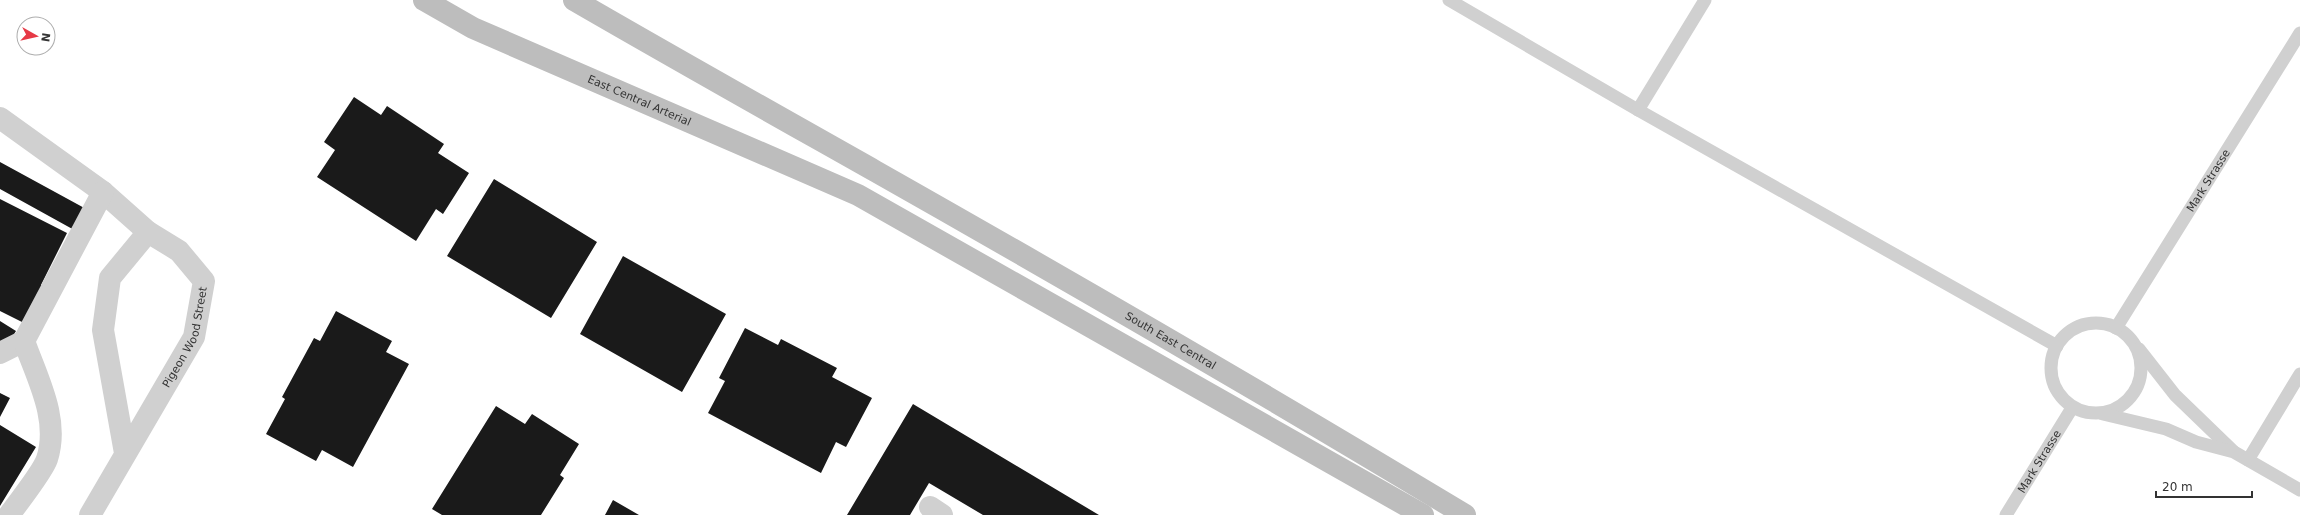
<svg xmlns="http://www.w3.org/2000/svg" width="2300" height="515" viewBox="0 0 2300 515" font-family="'DejaVu Sans',sans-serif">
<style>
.building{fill:#1a1a1a}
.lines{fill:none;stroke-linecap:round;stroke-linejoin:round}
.lane{stroke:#d0d0d0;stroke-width:13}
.street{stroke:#d0d0d0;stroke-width:22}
.secondary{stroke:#bdbdbd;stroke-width:22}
.labels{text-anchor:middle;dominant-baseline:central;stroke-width:4;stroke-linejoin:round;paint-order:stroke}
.street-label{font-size:11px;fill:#333;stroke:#fff}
</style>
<rect width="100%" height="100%" fill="#fff"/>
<path class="building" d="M354,97L381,115L387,106L444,144L438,153L469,173L443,214L436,209L416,241L317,177L335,150L324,142Z
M0,162L88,210L76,231L0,189Z
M494,179L597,242L551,318L447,256Z
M0,199L67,233L41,285L48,289L30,326L0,311Z
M623,256L726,314L682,392L580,334Z
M336,311L392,341L386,352L409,364L353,467L322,450L316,461L266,434L285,399L282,397L314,338L320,341Z
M0,321L16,331L4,351L0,349Z
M745,328L778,345L781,339L837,368L832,377L872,398L846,447L836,442L821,473L708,413L725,381L719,378Z
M0,393L10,398L0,417Z
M913,404L1099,515H983L929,483L910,515H847Z
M496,406L525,424L532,414L579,444L560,475L564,478L541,515H442L432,509Z
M0,425L36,447L0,506Z
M613,500L639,515H605Z"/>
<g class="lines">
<g class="lane">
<path d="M1449,0L1638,110L2057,346"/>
<path d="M1638,110L1705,0"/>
<circle cx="2096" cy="368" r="45"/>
<path id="s1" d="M2116,328L2300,33"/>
<path d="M2139,349L2175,395L2233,451"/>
<path d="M2103,414L2166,429L2196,442L2234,452L2300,490"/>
<path d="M2248,460L2300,374"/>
<path id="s2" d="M2006,515L2072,408"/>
</g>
<g class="street">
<path d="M0,118L103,192L148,232"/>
<path d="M0,353L24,341"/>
<path d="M930,507L942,515"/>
<path d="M9,515C18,503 43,471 47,459C60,419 37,378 24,341L103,192"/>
<path id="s3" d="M90,515L194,337L204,281L179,251L148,232L110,278L103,330L125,453"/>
</g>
<g class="secondary">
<path id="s4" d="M424,0L473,28L858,195L1423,515"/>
<path id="s5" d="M574,0C674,58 774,114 875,171C1073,283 1270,397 1465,515"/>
</g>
</g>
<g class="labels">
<g class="street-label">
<text stroke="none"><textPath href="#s4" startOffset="238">East Central Arterial</textPath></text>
<text stroke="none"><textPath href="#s1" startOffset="174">Mark Strasse</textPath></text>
<text stroke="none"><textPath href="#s3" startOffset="203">Pigeon Wood Street</textPath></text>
<text stroke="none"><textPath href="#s5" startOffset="687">South East Central</textPath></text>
<text stroke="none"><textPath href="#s2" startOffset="63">Mark Strasse</textPath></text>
</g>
</g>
<g transform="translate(36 36) rotate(98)"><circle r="19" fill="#ffffff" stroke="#adadad"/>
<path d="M0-3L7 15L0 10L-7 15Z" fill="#e63946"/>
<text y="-6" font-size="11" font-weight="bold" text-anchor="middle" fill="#333333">N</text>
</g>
<path d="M2156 491v6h96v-6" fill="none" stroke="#333333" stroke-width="2"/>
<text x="2162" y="491" font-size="12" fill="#333333" stroke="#ffffff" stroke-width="3" paint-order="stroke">20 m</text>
</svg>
